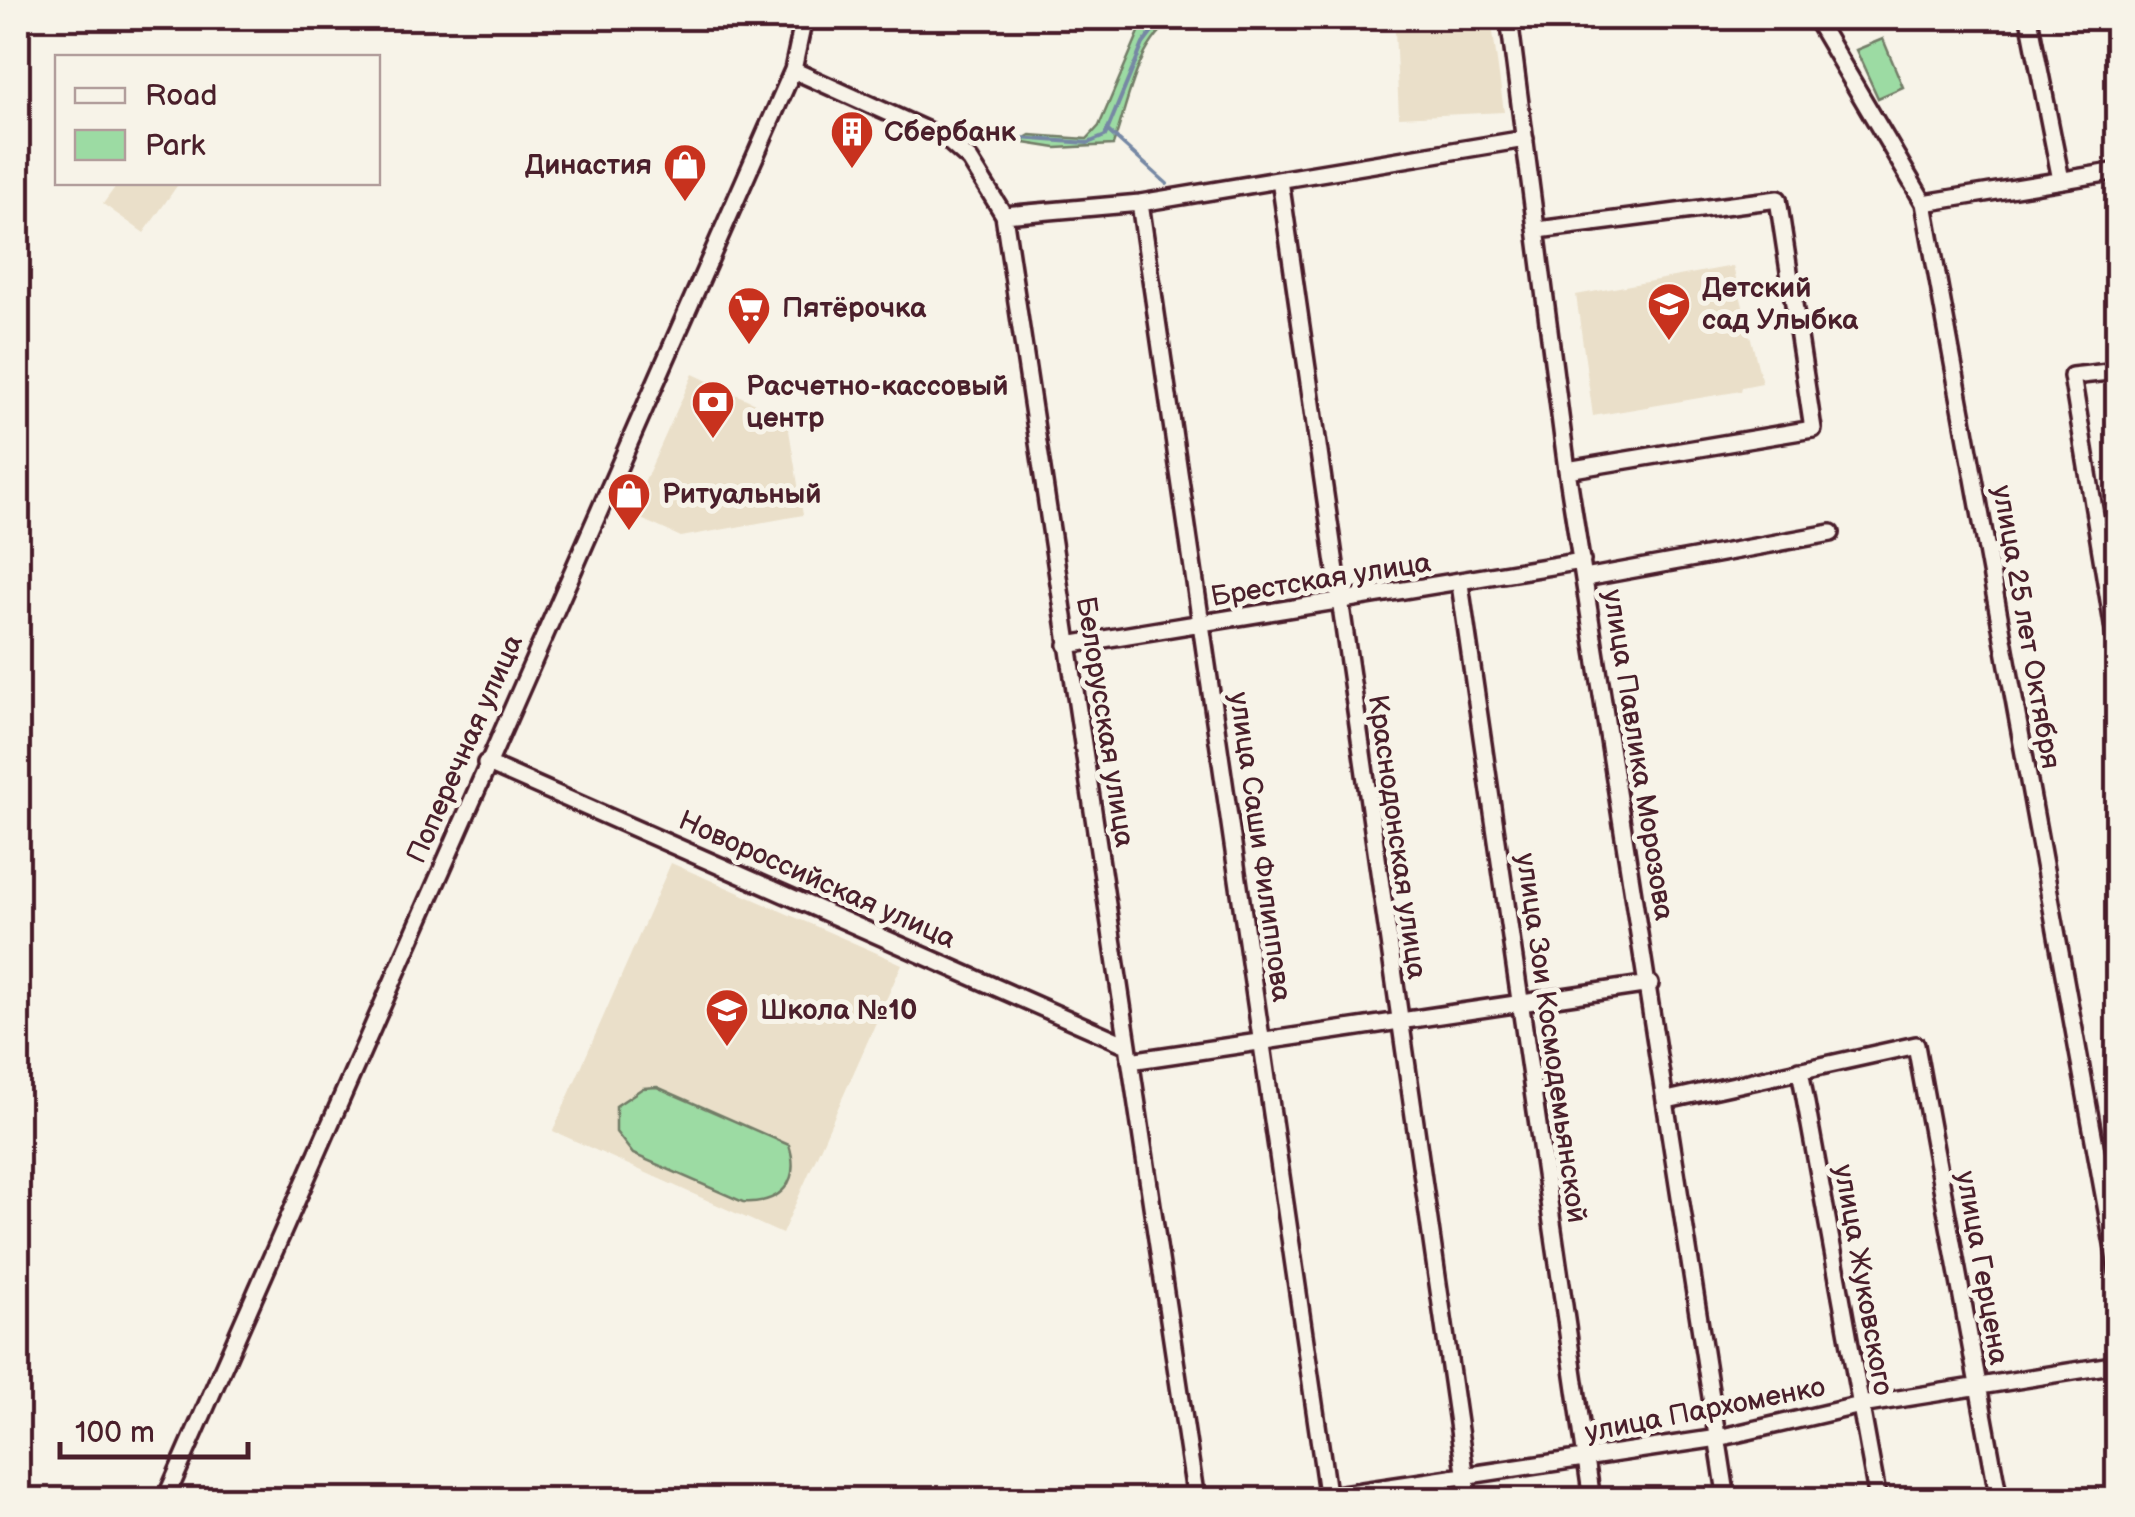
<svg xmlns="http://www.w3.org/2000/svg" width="2135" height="1517" viewBox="0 0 2135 1517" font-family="'Balsamiq Sans',sans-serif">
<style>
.built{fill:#eadfc9}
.green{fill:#9cdba3;stroke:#737d67;stroke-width:2.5}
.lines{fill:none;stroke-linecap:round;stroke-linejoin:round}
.stream{stroke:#7688a4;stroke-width:4}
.minor-casing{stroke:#4a1f2b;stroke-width:22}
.minor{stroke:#f7f3e8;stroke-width:15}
.labels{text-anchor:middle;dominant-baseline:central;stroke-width:10;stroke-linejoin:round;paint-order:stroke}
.poi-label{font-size:28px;font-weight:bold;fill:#4a1f2b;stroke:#f7f3e8;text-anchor:start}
.street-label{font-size:28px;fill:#4a1f2b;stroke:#f7f3e8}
</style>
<rect width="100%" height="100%" fill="#f7f3e8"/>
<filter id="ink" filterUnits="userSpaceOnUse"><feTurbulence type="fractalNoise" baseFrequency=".01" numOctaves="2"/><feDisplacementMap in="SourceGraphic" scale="20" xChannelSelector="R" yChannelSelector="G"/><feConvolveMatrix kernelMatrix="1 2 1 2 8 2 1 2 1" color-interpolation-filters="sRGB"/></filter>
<g filter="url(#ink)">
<path class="built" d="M1491,18L1504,112L1399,117L1395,30L1414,29V22Z
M118,183V182L179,183L144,233L103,204Z
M1733,266L1762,383L1742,387L1741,391L1593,416L1576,295Z
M693,374L787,418L803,515L681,537L630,514Z
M671,863L902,964L782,1234L553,1131Z"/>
<path class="green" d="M1145,18H1176C1135,45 1129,102 1113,145L1056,148L1025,143L1023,139L1030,135L1087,139L1099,126Z
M1883,39L1903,87L1878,98L1856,50Z
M657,1087L789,1145C801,1182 781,1204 743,1202L633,1154L616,1132V1106L643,1088Z"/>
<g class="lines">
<path class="stream" d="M1108,131L1167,184
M976,135L1088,143L1105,136L1143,44L1163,18"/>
<g class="minor-casing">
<path id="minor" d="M1509,18L1567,470L1727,1500
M1815,18L1924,203L2118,1272
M2029,18L2061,180
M793,70L946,139L970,160L1004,215L1196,1500
M1280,180L1469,1500
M1140,203L1328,1500
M1924,203L2118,171
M1004,215L1140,203L1525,139
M1538,230L1778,199L1813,429L1567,470
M2118,371L2072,376L2118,655
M1585,578L1831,533
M1460,584L1592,1500
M1067,645L1582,561
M486,763L1127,1045
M1130,1061L1650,984
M1800,1070L1878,1500
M1667,1100L1916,1045L1999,1500
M165,1500L793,70L804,18
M1302,1500L1718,1438L1861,1405L2118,1364"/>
</g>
<use href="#minor" class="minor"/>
</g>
</g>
<defs>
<g id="building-pin" transform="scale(2.25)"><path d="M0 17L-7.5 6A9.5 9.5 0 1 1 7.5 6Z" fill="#c8321e" stroke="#f7f3e8"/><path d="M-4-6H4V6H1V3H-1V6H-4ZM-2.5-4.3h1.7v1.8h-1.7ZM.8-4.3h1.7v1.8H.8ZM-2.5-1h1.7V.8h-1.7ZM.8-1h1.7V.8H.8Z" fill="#fff"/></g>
<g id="shop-pin" transform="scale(2.25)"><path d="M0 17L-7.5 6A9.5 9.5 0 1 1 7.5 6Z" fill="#c8321e" stroke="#f7f3e8"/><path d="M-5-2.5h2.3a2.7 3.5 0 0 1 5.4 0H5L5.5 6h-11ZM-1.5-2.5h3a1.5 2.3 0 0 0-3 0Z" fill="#fff"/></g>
<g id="school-pin" transform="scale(2.25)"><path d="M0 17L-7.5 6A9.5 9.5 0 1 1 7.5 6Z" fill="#c8321e" stroke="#f7f3e8"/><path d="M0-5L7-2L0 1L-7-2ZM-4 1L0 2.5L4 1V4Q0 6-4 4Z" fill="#fff"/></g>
<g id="supermarket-pin" transform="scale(2.25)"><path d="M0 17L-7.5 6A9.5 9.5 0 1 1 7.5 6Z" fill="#c8321e" stroke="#f7f3e8"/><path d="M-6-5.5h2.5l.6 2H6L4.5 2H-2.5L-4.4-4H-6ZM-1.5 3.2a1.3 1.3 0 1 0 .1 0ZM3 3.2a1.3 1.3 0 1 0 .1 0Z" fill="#fff"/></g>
<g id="bank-pin" transform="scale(2.25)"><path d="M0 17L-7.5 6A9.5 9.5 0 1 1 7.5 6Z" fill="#c8321e" stroke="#f7f3e8"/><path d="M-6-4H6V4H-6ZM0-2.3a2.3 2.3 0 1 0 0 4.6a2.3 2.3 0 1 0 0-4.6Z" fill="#fff"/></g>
</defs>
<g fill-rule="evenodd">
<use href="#building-pin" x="852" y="132"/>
<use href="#shop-pin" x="685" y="165"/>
<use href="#school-pin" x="1669" y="304"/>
<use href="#supermarket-pin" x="749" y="308"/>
<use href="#bank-pin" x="713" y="402"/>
<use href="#shop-pin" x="629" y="494"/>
<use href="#school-pin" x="727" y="1010"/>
</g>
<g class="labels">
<g class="poi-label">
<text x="884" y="132">Сбербанк</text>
<text x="652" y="165" text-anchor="end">Династия</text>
<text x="1702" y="288">Детский<tspan x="1702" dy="32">сад Улыбка</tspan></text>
<text x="782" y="308">Пятёрочка</text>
<text x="746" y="386">Расчетно-кассовый<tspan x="746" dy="32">центр</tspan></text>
<text x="662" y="494">Ритуальный</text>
<text x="760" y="1010">Школа №10</text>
</g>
<g class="street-label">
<text transform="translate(1321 580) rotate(-9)">Брестская улица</text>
<text transform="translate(2026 627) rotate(80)">улица 25 лет Октября</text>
<text transform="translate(1105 722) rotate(81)">Белорусская улица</text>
<text transform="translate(465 749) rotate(-66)">Поперечная улица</text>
<text transform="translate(1638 755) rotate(81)">улица Павлика Морозова</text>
<text transform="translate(1397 837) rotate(82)">Краснодонская улица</text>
<text transform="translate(1260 847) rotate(82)">улица Саши Филиппова</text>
<text transform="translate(817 880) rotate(24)">Новороссийская улица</text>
<text transform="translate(1551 1038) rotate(82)">улица Зои Космодемьянской</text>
<text transform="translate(1982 1268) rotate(80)">улица Герцена</text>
<text transform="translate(1863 1280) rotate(80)">улица Жуковского</text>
<text transform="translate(1705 1410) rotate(-11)">улица Пархоменко</text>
</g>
</g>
<rect width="2135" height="1517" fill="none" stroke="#f7f3e8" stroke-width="60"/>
<rect x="30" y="30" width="2075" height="1457" fill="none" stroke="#4a1f2b" stroke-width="4" filter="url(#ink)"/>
<rect x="55" y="55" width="325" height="130" fill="#f7f3e8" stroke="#b29e9c" stroke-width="2.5"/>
<rect x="75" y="88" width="50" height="15" fill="#f7f3e8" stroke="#b29e9c" stroke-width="2.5"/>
<text x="145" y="105" font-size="30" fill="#4a1f2b">Road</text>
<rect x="75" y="130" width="50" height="30" fill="#9cdba3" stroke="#b29e9c" stroke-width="2.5"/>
<text x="145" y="155" font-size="30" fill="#4a1f2b">Park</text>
<path d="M60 1442v15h188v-15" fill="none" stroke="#4a1f2b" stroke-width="5"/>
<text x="75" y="1442" font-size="30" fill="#4a1f2b" stroke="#f7f3e8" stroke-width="8" paint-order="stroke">100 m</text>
</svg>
